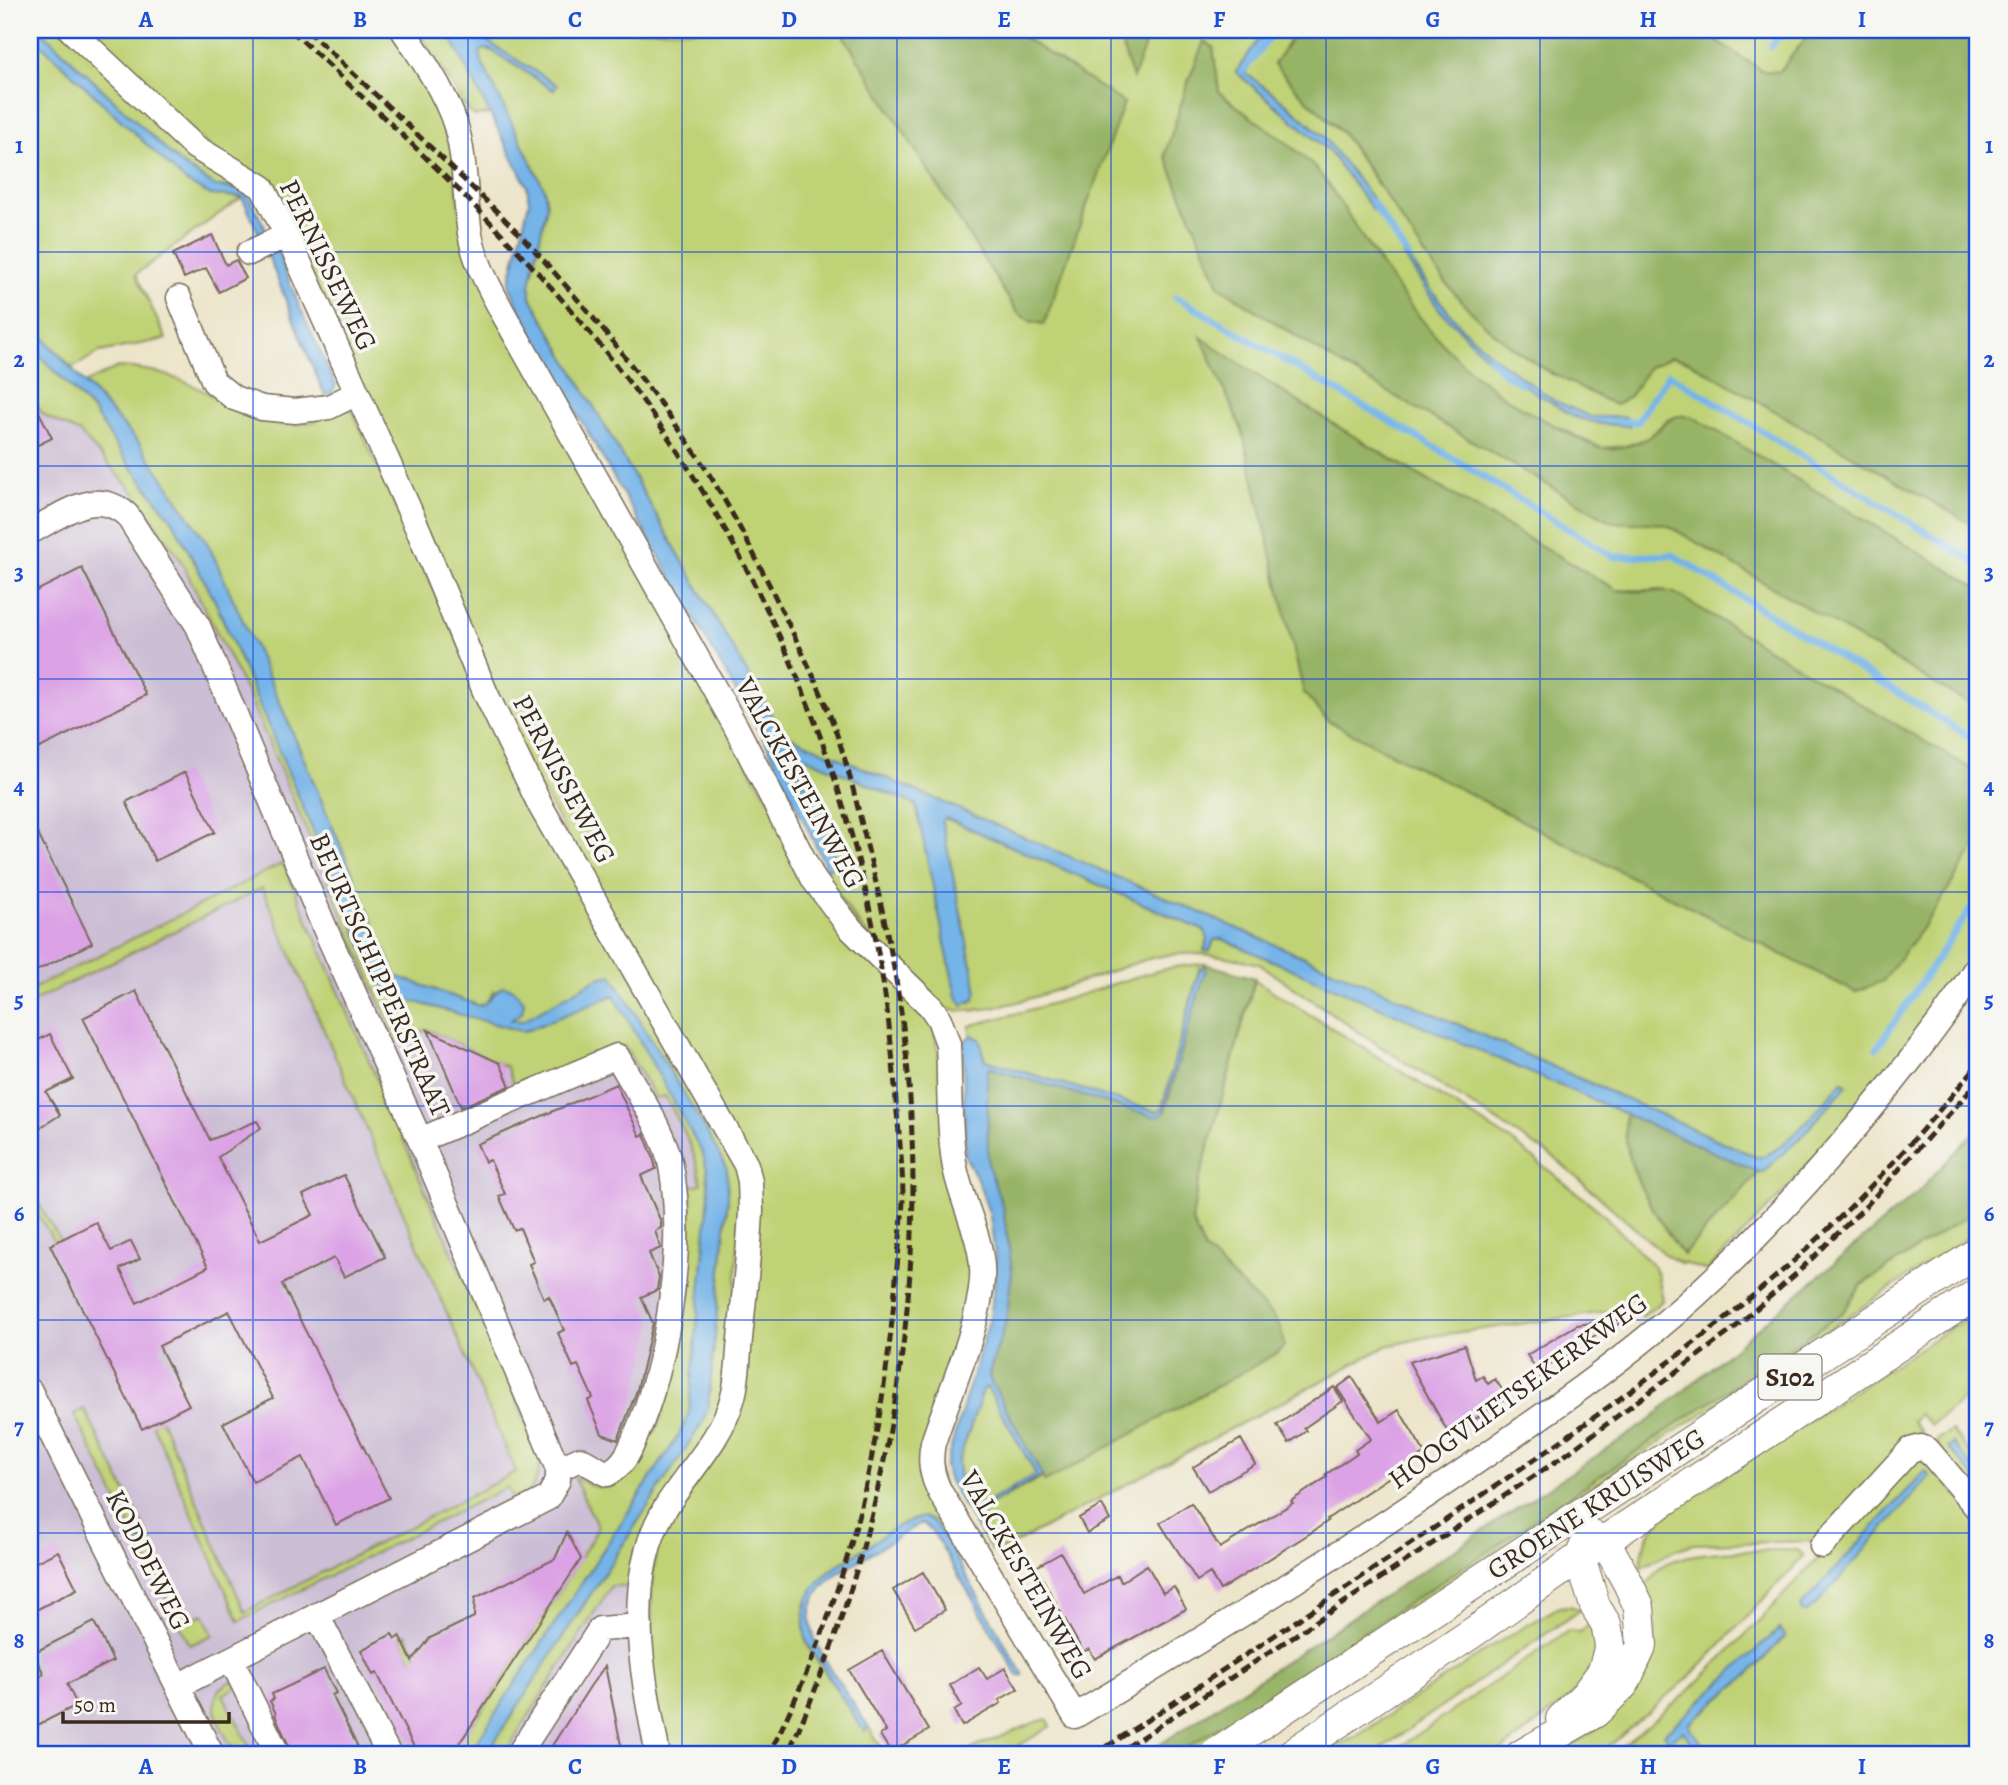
<svg xmlns="http://www.w3.org/2000/svg" width="2008" height="1785" viewBox="0 0 2008 1785" font-family="Alegreya,serif">
<style>
.industrial{fill:#ccbed4}
.green{fill:#bfd275;stroke:#7d7e4a;stroke-width:2}
.forest{fill:#97b466;stroke:#696f42;stroke-width:2}
.water{fill:#74b4e8;stroke:#586f83;stroke-width:2;fill-rule:evenodd}
.lines{fill:none;stroke-linecap:round;stroke-linejoin:round}
.stream{stroke:#74b4e8;stroke-width:7}
.building{fill:#dba3e5}
.minor-casing{stroke:#796b5a;stroke-width:27}
.major-casing{stroke:#796b5a;stroke-width:32}
.minor{stroke:#fff;stroke-width:24}
.major{stroke:#fff;stroke-width:30}
.rail{stroke:#3b2a1e;stroke-width:5;stroke-dasharray:10 5;stroke-linecap:butt}
.grid{fill:none;stroke:#1d4ed8;stroke-width:2;stroke-opacity:0.55}
.labels{text-anchor:middle;dominant-baseline:central;stroke-width:7;stroke-linejoin:round;paint-order:stroke}
.shield{fill:#f6f6f2;stroke:#73675e;stroke-width:2}
.shield-label{font-size:26px;font-weight:bold;fill:#3b2a1e}
.street-label{font-size:28px;fill:#3b2a1e;stroke:#f6f6f2}
.neatline{fill:none;stroke:#1d4ed8;stroke-width:2.5}
.grid-label{font-size:23px;text-anchor:middle;font-weight:bold;fill:#1d4ed8}
</style>
<rect width="100%" height="100%" fill="#f6f6f2"/>
<filter id="ink" filterUnits="userSpaceOnUse"><feTurbulence type="fractalNoise" baseFrequency=".0143" numOctaves="2"/><feDisplacementMap in="SourceGraphic" scale="14" xChannelSelector="R" yChannelSelector="G"/><feConvolveMatrix kernelMatrix="1 2 1 2 8 2 1 2 1" color-interpolation-filters="sRGB"/></filter>
<filter id="wash" filterUnits="userSpaceOnUse"><feTurbulence type="fractalNoise" baseFrequency=".00686" numOctaves="4" result="noise"/><feDisplacementMap in="SourceGraphic" scale="28" xChannelSelector="R" yChannelSelector="G"/><feGaussianBlur stdDeviation="1.57" result="paint"/><feColorMatrix in="noise" values="0 0 0 0 0 0 0 0 0 0 0 0 0 0 0 0 0 1.4 0 .05"/><feComposite in="paint" operator="in"/></filter>
<g filter="url(#wash)">
<rect width="100%" height="100%" fill="#ede5ca"/>
<path class="industrial" d="M30,370L173,521L216,603L370,965L633,986L743,1193L651,1755H30Z"/>
<path class="green" d="M40,30H63L255,188L248,193L240,188L216,186L181,164Z
M80,30H396L418,63L455,159L459,207L754,776L934,1029L971,1247V1301L929,1428L952,1532L944,1537L935,1523L905,1522L827,1572L810,1595L805,1606L804,1626L806,1641L811,1651L864,1731L869,1728L886,1755H667L651,1671L652,1581L658,1539L712,1456L757,1186L523,755L285,215Z
M417,30H447L490,114L475,116L469,112Z
M469,30H840L1017,312L1124,103L1012,30H1063L1071,35L1069,30H1116L1133,77L1150,30H1265L1236,72L1328,150L1373,209L1377,206L1324,137L1282,100L1245,73L1272,30H1297L1274,64L1304,97L1342,133L1435,268L1484,324L1520,353L1551,374L1630,396L1649,367L1671,357L1688,361L1978,528V588L1693,417L1667,420L1648,438L1625,446L1601,448L1525,411L1493,390L1458,361L1432,334L1409,305L1316,169L1219,92L1213,47L1205,41L1189,79L1165,155L1220,287L1333,360L1610,521C1629,526 1648,520 1667,525L1978,709V773L1664,590H1617C1478,508 1335,431 1202,338L1242,430L1304,693L1328,721L1855,992L1883,980L1933,913L1978,842V942L1946,994L1872,1090L1783,1193L1707,1271L1684,1263L1682,1264L1664,1254L1556,1159L1384,1049L1259,964C1225,955 1187,949 1152,958C1105,970 986,1024 945,1008L853,920L822,878L827,869L836,865L837,861L829,843V831L788,752L790,751L916,805L956,996L963,1005L942,821L945,818L1205,931L1208,939L1204,950L1214,940L1222,939L1626,1113C1619,1164 1655,1215 1682,1254L1759,1172H1763L1799,1139L1847,1085L1843,1081C1827,1098 1780,1160 1756,1157L1383,991L786,735L780,730L530,296V284L547,205L544,188L482,63L480,52L484,49L491,50L553,90Z
M1698,30H1812L1779,72L1763,71Z
M30,34L186,182L211,195L242,197L136,274L166,339L100,352L72,368L30,323Z
M30,345L93,411L123,456L173,521L216,603L370,965L385,989L520,1031L528,1030L614,994L703,1154L707,1170L709,1195L689,1413L679,1435L468,1755H449L456,1749L400,1636L406,1634L459,1739C479,1720 494,1692 509,1669C539,1622 571,1576 598,1528L574,1477C581,1480 592,1487 600,1487C630,1489 638,1454 647,1432L656,1431L676,1368L688,1265L691,1186L701,1184C696,1151 681,1124 665,1096L656,1099L624,1046L518,1095L507,1067L427,1029L397,1042L251,701L180,559L136,494L80,433L45,416L30,399Z
M118,367C175,369 208,393 255,420C284,429 319,426 343,407L352,410L483,696L742,1173L729,1401L631,1586H611L504,1755H486L702,1423L708,1408L728,1197L612,976L598,978L522,1021H510L494,991L486,1003L480,1006L396,976L277,696L209,546L140,444L85,383Z
M283,863L541,1457C539,1479 534,1492 513,1501L507,1487L239,1621L152,1423L161,1419L245,1612L516,1472L262,888L30,1003V990Z
M1205,964L1204,969H1199L1162,1107L1157,1112L988,1061C980,1053 985,1039 971,1035L969,1027L972,1025C1008,1016 1045,1006 1080,995C1121,982 1162,965 1205,964Z
M1255,980L1512,1141L1601,1212L1651,1263L1658,1275L1663,1300L1642,1317L1635,1308L1432,1336L1387,1346L1003,1550L999,1545L992,1551L978,1530L988,1524L981,1514L982,1509L1042,1477L1045,1482L1277,1353L1284,1346L1274,1317L1204,1249L1192,1221L1197,1188Z
M30,1189L60,1240L55,1243L30,1201Z
M1978,1209V1230L1189,1755H1176L1496,1546L1843,1312L1862,1285Z
M1978,1310V1388L1931,1425L1919,1414L1912,1421L1921,1432L1817,1541L1693,1544L1675,1550L1640,1568C1644,1539 1647,1532 1668,1513Z
M987,1387L1036,1474L979,1507L975,1506L960,1480L958,1463L983,1390Z
M84,1409L191,1620L203,1614L213,1635L190,1645L74,1414Z
M1952,1431L1978,1463V1474L1953,1443L1948,1447L1978,1482V1499L1939,1454L1937,1440Z
M1911,1460H1924L1978,1518V1755H1711L1690,1728V1724L1750,1673L1785,1637L1779,1630L1734,1673L1683,1731L1702,1755H1648L1646,1751L1640,1755H1612L1688,1692L1752,1628Z
M1798,1550L1804,1556L1693,1674L1599,1755H1560C1599,1726 1653,1695 1655,1640C1656,1623 1648,1603 1644,1586C1654,1580 1651,1577 1657,1570C1678,1547 1767,1551 1798,1550Z
M1570,1606L1580,1610L1372,1755H1315L1354,1738L1497,1643L1559,1607Z
M1592,1622L1596,1630L1595,1664L1569,1699L1495,1755H1388L1568,1631L1580,1632Z
M233,1681L236,1687L223,1695L254,1755H236C224,1733 197,1695 233,1681Z
M1043,1719L1048,1720L1051,1726L1004,1755H935L969,1750Z"/>
<path class="forest" d="M840,30H1012L1124,103L1044,324L1030,321L1017,312Z
M1116,30H1150L1133,78Z
M1297,30H1698L1763,71L1779,72L1812,30H1978V528L1688,361L1671,357L1649,367L1630,396L1615,405C1568,382 1523,360 1484,324C1426,271 1392,198 1345,136C1334,122 1319,111 1306,99C1295,88 1285,76 1274,64Z
M1204,41L1213,47L1219,92C1250,119 1286,138 1315,168C1335,190 1349,218 1366,243C1418,320 1463,381 1550,423C1561,429 1592,447 1602,448C1616,450 1637,445 1649,437C1667,426 1668,411 1693,417L1978,588V709L1667,525C1648,520 1629,526 1610,521L1333,360L1220,287L1165,155L1189,79Z
M1201,337C1334,431 1477,508 1617,590C1636,594 1655,588 1674,593L1978,773V842L1933,913L1883,981L1855,992L1328,721L1304,693L1242,430Z
M1205,964L1255,978L1197,1188L1192,1221L1204,1249L1274,1317L1281,1329L1284,1346L1277,1353L1045,1482L990,1380L989,1373L1006,1321L1012,1271L1003,1208L988,1165L986,1073L990,1068L1155,1117L1165,1112Z
M1626,1113L1759,1172L1683,1255C1655,1215 1619,1164 1626,1113Z
M1978,1128V1209L1862,1284L1843,1312L1496,1546L1176,1755H1144L1646,1423L1917,1193Z"/>
<path class="water" d="M30,30H40L181,164L215,186L245,190L277,250L300,308L336,385L332,393L325,395C295,330 274,262 242,197L211,195L186,182L30,34Z
M447,30H469L557,85L554,90L491,50L484,49L480,52L482,63L544,188L547,205L530,284V296L780,730L786,735L1383,991L1756,1157C1779,1160 1827,1098 1843,1081L1847,1085L1799,1139L1763,1172H1759L1222,939L1214,940L1210,951H1204L1208,939L1205,931L946,818L942,822L977,991L974,1000L963,1005L956,996L916,805L791,751L788,752V755L823,813L829,843L837,861L836,865L827,869L769,749L525,322L509,285L529,202L527,186Z
M1265,30H1272L1245,73L1282,100L1324,137L1378,206L1373,210L1328,150L1236,72Z
M1404,250L1431,290L1462,328L1495,358L1555,401L1591,417H1626L1629,426L1601,424L1575,417L1515,380L1482,353L1439,309L1403,255Z
M30,323L140,444L209,546L277,696L396,976L480,1006C490,1001 494,992 503,986L513,989L524,1001L522,1013L511,1020L522,1021L598,978L612,975L706,1130L727,1169L728,1197L708,1408L702,1423L486,1755H468L679,1435L689,1413L709,1195L707,1170L703,1154L614,995L528,1030L520,1031L401,998L385,989L370,965L216,603L173,521L123,456L93,411L30,345Z
M1200,968H1206L1162,1115L1155,1117L990,1068L987,1071L988,1165L1003,1208L1012,1271L1006,1321L989,1373L990,1380L1042,1475L982,1509L981,1514L988,1524L978,1530L948,1479L945,1467L990,1318L995,1279V1257L990,1215L976,1176L965,1156L963,1043L971,1035L980,1039L985,1059L988,1061L1157,1112L1162,1107ZM987,1387L1036,1474L979,1507L975,1506L960,1480L958,1463L983,1390Z
M1953,1443L1978,1474V1482L1948,1447Z
M1925,1471L1930,1476L1816,1605L1806,1612L1801,1611V1606Z
M924,1517L935,1523L944,1537L1023,1675L1018,1676L933,1532L924,1525L919,1524L838,1573C793,1606 811,1639 836,1677C847,1694 858,1711 869,1728L864,1731L807,1643C792,1587 831,1569 871,1544C888,1532 903,1520 924,1517Z
M1779,1629L1785,1636L1750,1673L1690,1723V1728L1711,1755H1702L1683,1731L1669,1741L1664,1734Z"/>
<g class="lines">
<path class="stream" d="M1771,46L1784,30
M1243,71L1275,30
M1372,202L1408,256
M1176,297L1446,454L1614,557L1673,555L1978,742
M1490,358L1506,375L1521,383
M1618,421L1637,422L1669,374L1978,564
M1877,1048L1978,898"/>
</g>
<g id="blocks">
<path class="building" d="M212,235L226,265L236,260L246,278L219,292L206,268L184,278L173,254Z
M30,394L52,438L30,449Z
M82,568L146,695L30,753V594Z
M185,772L215,832L155,861L126,802Z
M30,818L92,943L30,974Z
M136,991L210,1140L257,1121L261,1128L218,1157L260,1241L313,1215L303,1195L344,1175L385,1257L344,1277L334,1258L282,1284L389,1498L336,1525L303,1457L253,1482L223,1423L273,1398L229,1311L159,1346L189,1405L142,1429L50,1245L96,1222L111,1251L131,1241L140,1259L120,1269L137,1303L208,1267L83,1018Z
M428,1030L500,1063L510,1086L461,1107Z
M50,1034L73,1079L46,1092L60,1115L36,1130L30,1119V1044Z
M616,1084L640,1136L644,1134L653,1157L656,1169L641,1176L661,1222V1228L655,1231L661,1248L649,1253L659,1277L657,1290L641,1297L653,1323L652,1327L637,1390L618,1440L602,1434L588,1401L593,1398L578,1365L573,1367L558,1333L564,1330L549,1296L544,1299L529,1264L534,1262L520,1228L514,1230L499,1196L505,1194L490,1160L485,1162L477,1144Z
M1622,1319L1623,1322L1574,1346L1576,1350L1543,1369L1539,1363L1534,1366L1527,1355L1577,1325Z
M1465,1345L1476,1380L1483,1376L1488,1384L1495,1379L1507,1397L1450,1436L1409,1362Z
M1352,1377L1381,1422L1399,1410L1425,1453L1327,1519L1328,1521L1312,1532L1220,1590L1210,1573L1197,1581L1160,1523L1191,1503L1220,1548L1293,1503L1291,1501L1327,1477L1325,1475L1357,1453L1355,1450L1371,1439L1337,1388Z
M1334,1387L1343,1401L1304,1428L1306,1431L1289,1443L1277,1425Z
M1241,1439L1255,1464L1208,1491L1193,1467Z
M1102,1505L1110,1520L1087,1533L1079,1518Z
M567,1532L581,1559L455,1750L449,1755H418L377,1673L373,1675L361,1650L392,1634L395,1639L400,1636L412,1661L430,1638L474,1617L475,1598L555,1559Z
M58,1551L77,1589L30,1613V1565Z
M1061,1553L1084,1594L1118,1575L1121,1582L1147,1565L1163,1593L1174,1587L1186,1609L1095,1659L1089,1649L1083,1652L1036,1567Z
M923,1572L945,1610L915,1627L893,1590Z
M94,1622L113,1661L67,1684L77,1705L30,1729V1681L44,1674L33,1653Z
M882,1651L929,1730L891,1752L880,1735L886,1731L849,1670Z
M605,1666L623,1755H546L591,1685Z
M979,1667L987,1679L1005,1668L1018,1689L999,1700L1001,1703L962,1726L954,1711L962,1706L950,1685Z
M324,1669L336,1693L332,1695L362,1755H293L275,1715L276,1714L270,1701L274,1699L272,1694Z"/>
</g>
</g>
<g filter="url(#ink)">
<use href="#blocks" fill-opacity="0" stroke="#796b5a" stroke-width="2"/>
<g class="lines">
<g class="minor-casing">
<path id="minor" d="M71,30L195,147L262,187L287,235L420,534L486,694L541,807L746,1165L750,1181L751,1211C749,1254 744,1296 740,1339C738,1357 738,1379 733,1397C721,1441 687,1472 664,1510C622,1583 643,1677 658,1755
M403,30C424,62 451,100 459,138C466,170 465,202 470,234C475,262 489,287 503,313L736,727L814,880L850,928L931,1007L939,1019L948,1044C950,1083 948,1123 954,1162C960,1202 985,1239 982,1280C978,1332 949,1393 933,1443C929,1462 932,1476 940,1492L1075,1716C1216,1631 1357,1545 1492,1451C1546,1413 1600,1376 1651,1334C1726,1273 1793,1201 1856,1127C1899,1075 1942,1023 1978,965
M249,253L287,235
M179,298L214,382L234,398L262,408L295,411L329,407L357,393
M30,532C61,516 95,486 127,515L198,626L326,931L420,1140L558,1469V1480L548,1498L178,1686
M420,1140L617,1056C634,1087 665,1132 671,1166C685,1242 669,1351 641,1423C632,1444 628,1463 607,1474L580,1459L558,1469
M30,1391L212,1755
M1822,1546L1910,1450L1921,1447L1928,1450L1978,1509
M317,1615L389,1755
M231,1659L278,1755
M518,1755L600,1629L640,1626"/>
</g>
<g class="major-casing">
<path id="major" d="M1561,1719L1586,1694L1603,1671L1610,1645L1606,1624L1595,1606L1580,1557L1587,1541
M1214,1755L1978,1252
M1290,1755L1481,1627L1580,1557L1978,1293
M1521,1755L1596,1712L1624,1684L1642,1645L1639,1607L1628,1583L1605,1541L1588,1534"/>
</g>
<use href="#minor" class="minor"/>
<use href="#major" class="major"/>
<path class="rail" d="M291,30C425,156 565,283 668,437C802,637 881,862 896,1102C899,1135 903,1168 903,1200C902,1226 898,1252 896,1278C887,1388 869,1497 833,1602C816,1655 793,1705 769,1755
M307,30C357,77 406,123 455,171C483,198 512,225 538,254C596,319 652,388 700,460C727,501 749,545 771,588C789,626 809,664 825,703C846,753 858,809 871,862C887,928 901,995 907,1063C930,1296 885,1543 787,1755
M1094,1755C1206,1682 1317,1607 1428,1532C1552,1448 1675,1364 1788,1266C1857,1205 1920,1135 1978,1064
M1115,1755L1564,1456L1731,1331L1798,1272L1867,1205L1978,1082"/>
</g>
</g>
<path class="grid" d="M253,30V1755M468,30V1755M682,30V1755M897,30V1755M1111,30V1755M1326,30V1755M1540,30V1755M1755,30V1755M30,252H1978M30,466H1978M30,679H1978M30,892H1978M30,1106H1978M30,1320H1978M30,1533H1978"/>
<g class="labels">
<rect class="shield" x="1758.5" y="1354.5" width="63" height="45" rx="5"/>
<g class="shield-label">
<text x="1790" y="1377">S102</text>
</g>
<g class="street-label">
<text transform="translate(328 265) rotate(64)">PERNISSEWEG</text>
<text transform="translate(564 779) rotate(62)">PERNISSEWEG</text>
<text transform="translate(800 783) rotate(61)">VALCKESTEINWEG</text>
<text transform="translate(380 975) rotate(66)">BEURTSCHIPPERSTRAAT</text>
<text transform="translate(1518 1391) rotate(-36)">HOOGVLIETSEKERKWEG</text>
<text transform="translate(1596 1504) rotate(-33)">GROENE KRUISWEG</text>
<text transform="translate(148 1560) rotate(63)">KODDEWEG</text>
<text transform="translate(1026 1575) rotate(60)">VALCKESTEINWEG</text>
</g>
</g>
<rect width="2008" height="1785" fill="none" stroke="#f6f6f2" stroke-width="77"/>
<path d="M63 1712v10h166v-10" fill="none" stroke="#3b2a1e" stroke-width="3.5"/>
<text x="74" y="1712" font-size="21" fill="#3b2a1e" stroke="#f6f6f2" stroke-width="5" paint-order="stroke">50 m</text>
<rect x="38" y="38" width="1931" height="1708" class="neatline"/>
<g class="grid-label">
<text x="146" y="27">A</text>
<text x="360" y="27">B</text>
<text x="575" y="27">C</text>
<text x="789" y="27">D</text>
<text x="1004" y="27">E</text>
<text x="1219" y="27">F</text>
<text x="1433" y="27">G</text>
<text x="1648" y="27">H</text>
<text x="1862" y="27">I</text>
<text x="19" y="153">1</text>
<text x="1989" y="153">1</text>
<text x="19" y="367">2</text>
<text x="1989" y="367">2</text>
<text x="19" y="580">3</text>
<text x="1989" y="580">3</text>
<text x="19" y="794">4</text>
<text x="1989" y="794">4</text>
<text x="19" y="1007">5</text>
<text x="1989" y="1007">5</text>
<text x="19" y="1221">6</text>
<text x="1989" y="1221">6</text>
<text x="19" y="1434">7</text>
<text x="1989" y="1434">7</text>
<text x="19" y="1648">8</text>
<text x="1989" y="1648">8</text>
<text x="146" y="1774">A</text>
<text x="360" y="1774">B</text>
<text x="575" y="1774">C</text>
<text x="789" y="1774">D</text>
<text x="1004" y="1774">E</text>
<text x="1219" y="1774">F</text>
<text x="1433" y="1774">G</text>
<text x="1648" y="1774">H</text>
<text x="1862" y="1774">I</text>
</g>
</svg>
